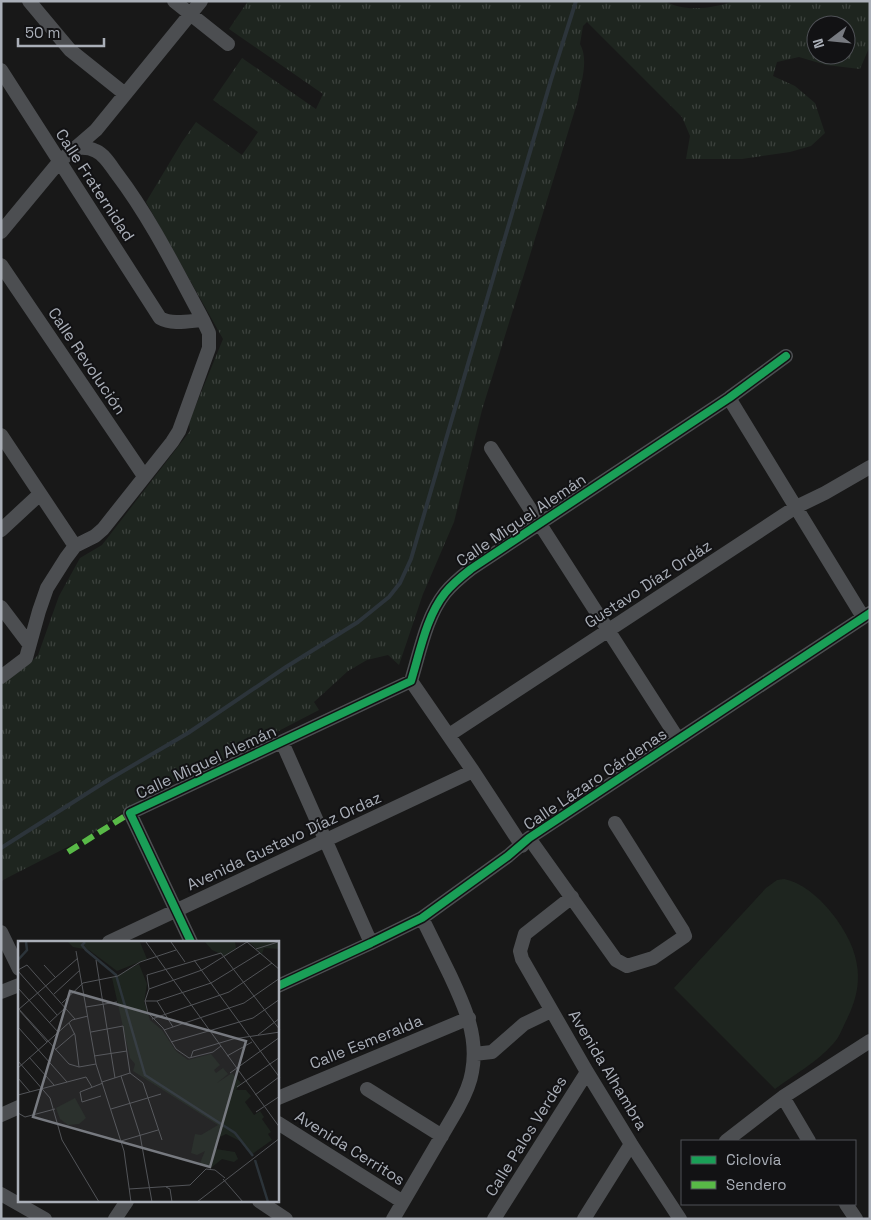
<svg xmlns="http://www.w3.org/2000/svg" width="871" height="1220" viewBox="0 0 871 1220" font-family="'Space Grotesk',sans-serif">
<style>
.grass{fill:url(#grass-tufts);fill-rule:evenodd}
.pitch{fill:#1e251f}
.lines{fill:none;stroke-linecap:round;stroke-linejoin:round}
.stream{stroke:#2c343a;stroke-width:4}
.minor{stroke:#4c4e51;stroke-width:14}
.quiet{stroke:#58b947;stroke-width:6;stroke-dasharray:12 6;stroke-linecap:butt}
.cycleway-casing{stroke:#121214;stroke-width:11}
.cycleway{stroke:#1a9f57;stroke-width:8}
.labels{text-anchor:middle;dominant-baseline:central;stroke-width:4;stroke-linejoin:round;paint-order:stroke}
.street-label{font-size:16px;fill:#aaafb8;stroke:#121214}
.inset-river{fill:none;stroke:#2c343a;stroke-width:2.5}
.inset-road{fill:none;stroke:#525458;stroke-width:1}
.view{fill:#777a80;fill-opacity:0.15;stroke:#777a80;stroke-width:2.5}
.inset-edge{fill:none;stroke:#aaafb8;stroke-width:2.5}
</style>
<defs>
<pattern id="grass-tufts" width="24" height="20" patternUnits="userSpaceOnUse" patternTransform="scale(1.25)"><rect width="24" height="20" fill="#1e251f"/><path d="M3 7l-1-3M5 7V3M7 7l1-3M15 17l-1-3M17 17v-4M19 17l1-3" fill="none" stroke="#3c423d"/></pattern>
</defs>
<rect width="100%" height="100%" fill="#181818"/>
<path class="grass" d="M248,1H665C684,13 715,8 734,1H870L869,48L860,69L826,65L799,57L777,62L773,76L795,86L815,103L825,133L811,146L790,152L742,159H686L690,136L682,117L587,22L583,26L580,44C589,60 581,82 578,100L482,410L454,522L423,594L399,665L388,655L367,660L348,671L314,702L319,710L205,769L169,784L130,807L89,836L1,881V684L32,661L38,655L59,596L80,558L102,545L190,431L189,422L223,339L146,202L182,142L196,122L242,155L258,132L213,100L242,58L316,109L323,94L229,29ZM816,25H846V55H816Z"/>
<path class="pitch" d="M784,879C805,883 825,903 837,920C861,954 865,984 846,1021C842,1029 839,1038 833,1044C817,1062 794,1075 775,1089L674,988L766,888L777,880Z"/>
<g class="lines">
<path class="stream" d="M1,848L108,780L188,733L286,667L358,622L389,597L400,583L411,559L551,80L576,1"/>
<path class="minor" d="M29,1L70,50L125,94
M174,1L228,44
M1,70L160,318C172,325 189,321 203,320
M1,232L59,162L96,130L201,1
M1,265L144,476
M729,398L863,617
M1,435L75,546
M491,448L678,739
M1,530L40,494
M1,607L29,644
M1,677L26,658L39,611L47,588L66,558L75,546L95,536L103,529L172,442L179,431L209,348V333L203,320C176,270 151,219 117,174C111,166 105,155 96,151C88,147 81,147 73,149
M411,681L473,771L522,846
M449,735L796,507L825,493L870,467
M282,742L371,943
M529,838L616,960L627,966L653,958L685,936L683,931L615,823
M572,897L525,934L520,951L522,959L587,1072L631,1144L680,1219
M1,932L19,969
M109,942L473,771
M191,942L130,813L411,681C420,652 426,617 445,593C453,583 462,576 471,569L729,398L786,356
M278,986L371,943L422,918L508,856L529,838L870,613
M1,992L19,985
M474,1054L492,1052L524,1024L551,1011
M367,1089L442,1136
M783,1097L809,1141
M278,1098L469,1018
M1,1115L19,1107
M278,1123L403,1202
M726,1141L783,1097L870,1041
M1,1194L45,1219
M259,1201L286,1219
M846,1204L856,1219
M115,1219L127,1201
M393,1219L458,1108C464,1097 470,1085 472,1072C479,1036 464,1005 449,973C440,955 431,936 422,918
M494,1219L587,1072
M584,1219L631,1144"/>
<path class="quiet" d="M68,852L130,813"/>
<g class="cycleway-casing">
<path id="cycleway" d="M191,942L130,813L411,681C420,652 426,617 445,593C453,583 462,576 471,569L729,398L786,356
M278,986L371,943L422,918L508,856L529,838L870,613"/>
</g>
<use href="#cycleway" class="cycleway"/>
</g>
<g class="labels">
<g class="street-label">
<text transform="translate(95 185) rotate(57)">Calle Fraternidad</text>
<text transform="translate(87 361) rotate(56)">Calle Revolución</text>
<text transform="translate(521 520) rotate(-34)">Calle Miguel Alemán</text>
<text transform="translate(648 584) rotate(-33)">Gustavo Díaz Ordáz</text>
<text transform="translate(206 762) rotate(-25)">Calle Miguel Alemán</text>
<text transform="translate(595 779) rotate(-34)">Calle Lázaro Cárdenas</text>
<text transform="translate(284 841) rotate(-25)">Avenida Gustavo Díaz Ordaz</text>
<text transform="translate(366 1042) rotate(-22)">Calle Esmeralda</text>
<text transform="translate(608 1070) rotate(59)">Avenida Alhambra</text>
<text transform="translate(526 1136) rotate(-58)">Calle Palos Verdes</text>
<text transform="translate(350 1148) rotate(32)">Avenida Cerritos</text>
</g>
</g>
<g transform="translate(18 941)">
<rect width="261" height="261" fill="#181818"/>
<path d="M50,1H122L129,18L99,30L71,9L55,6ZM187,1H217L218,7L207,15L194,9ZM231,1H261V8L246,7L244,13ZM121,23L129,43L126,61L132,79L144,89L158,110L170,119L193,113L202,124L196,129L198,132L205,127L210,133L199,142L214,132L223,142L218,149H228L233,155L227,161L236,174L242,170L246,176L244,178L253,191L250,193L254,199L233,214L222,200L208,193L200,197L198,208L217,211L220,218L216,221L204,218L193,227L185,224L182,222L187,210L179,214L173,212L177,193L183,194L200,184L115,130L117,123L112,117L94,37Z" fill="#1e251f"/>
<path d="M57,157L68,177L61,183L50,184L42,178L38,167Z" fill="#1e251f"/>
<path class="inset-river" d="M67,1L64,4L68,9L98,34L127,134L217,192L235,215M0,19L9,9L8,1M237,219L250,261"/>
<path class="inset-road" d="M128,1L262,187M153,1L167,21M229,1L262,29M238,8L260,1M58,10L78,123L106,210L113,261M78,19L97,137M176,19L262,137M26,24L37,36M0,29L9,24L57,78M0,30L39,74M0,47L40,91M131,48L184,29L229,1M36,53L62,29M127,60H139L193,42L242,12M139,60L155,86M44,62L65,42L100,35L122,21L158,9M68,66L99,61M0,67L51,123L61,126L78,123M0,69L60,17M2,70L29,101M134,78L211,51L254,22M31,82L47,67M51,82L57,94L61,126M0,86L49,141M146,89L226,62L262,37M73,91L105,85L112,132L125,142L144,199M240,94L262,77M153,101L235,77L262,58M203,105L195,111L171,117L158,108L145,87L130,72L127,60L131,48L129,34L203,12L262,89M37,109L57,92M76,115L109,110M209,115L234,101M11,116L36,144M173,116L175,110L215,98L262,91M0,120L32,157L44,199L81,261M0,127L54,79L70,75M212,132L262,96M103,135L122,194L134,261M0,137L12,151M84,141L112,132M219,146L262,116M0,154L68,136L74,146M237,154L261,136M83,155L64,161L62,151L85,142M93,168L143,153M238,171L262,155M0,172L7,176L37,168M103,200L140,189M205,238L225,261M148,246L152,248L154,261M111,248L172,244L188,228L197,229L207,237M179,261L262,197"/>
<path class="view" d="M52,50L228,100L192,226L15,176Z"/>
<rect width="261" height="261" class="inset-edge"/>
</g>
<rect width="871" height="1220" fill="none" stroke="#aaafb8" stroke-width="5"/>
<rect x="681" y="1140" width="175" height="65" fill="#121214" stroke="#4f5156"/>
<rect x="691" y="1156" width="25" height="8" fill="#1a9f57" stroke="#4f5156"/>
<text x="726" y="1165" font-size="15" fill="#aaafb8">Ciclovía</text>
<rect x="691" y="1181" width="25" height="8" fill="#58b947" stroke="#4f5156"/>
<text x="726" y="1190" font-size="15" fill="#aaafb8">Sendero</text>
<g transform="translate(831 40) rotate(254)"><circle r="24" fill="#121214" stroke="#4f5156"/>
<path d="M0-4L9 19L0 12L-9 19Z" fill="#777a80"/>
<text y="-8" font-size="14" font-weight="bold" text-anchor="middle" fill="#aaafb8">N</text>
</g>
<path d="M18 38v8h86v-8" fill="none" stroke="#aaafb8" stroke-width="2.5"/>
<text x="25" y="38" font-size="15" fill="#aaafb8" stroke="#121214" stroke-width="4" paint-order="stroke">50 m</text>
</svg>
